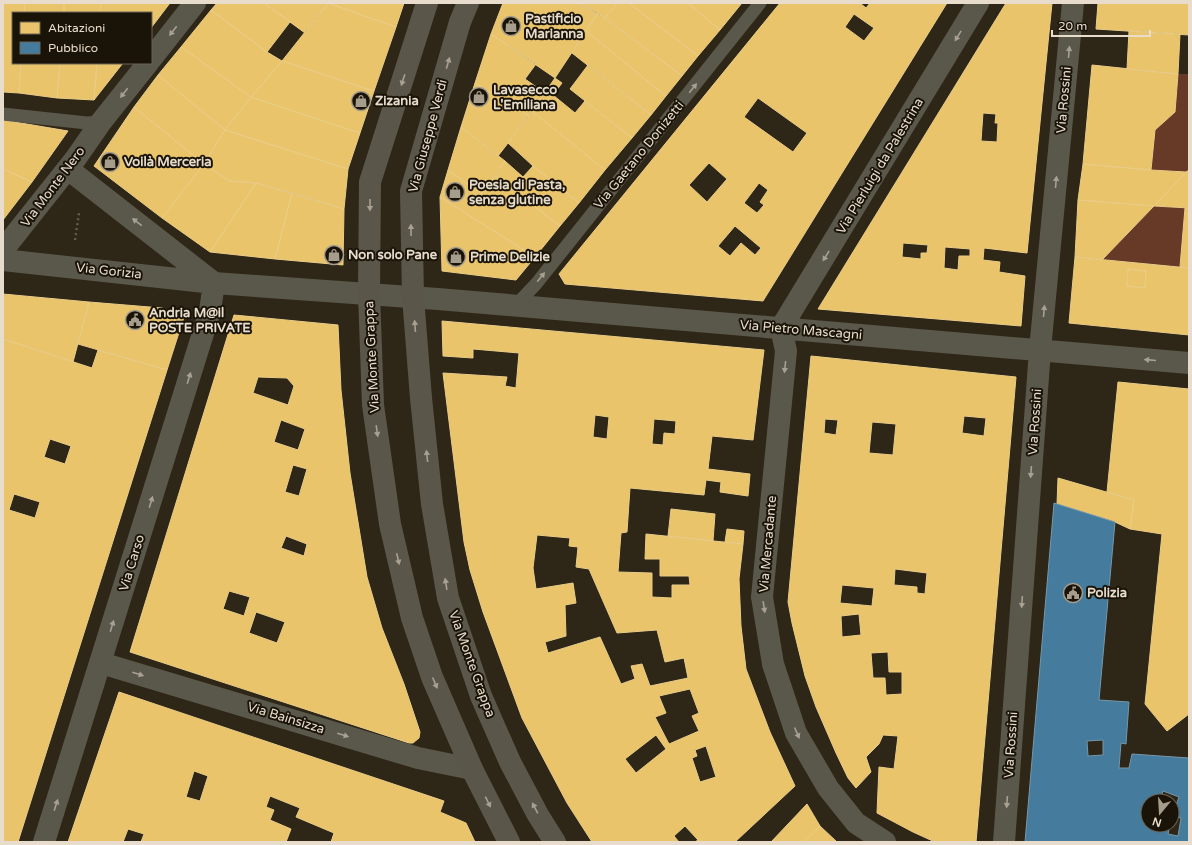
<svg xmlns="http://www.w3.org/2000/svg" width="1192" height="845" viewBox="0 0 1192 845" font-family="'Varela Round',sans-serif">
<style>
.green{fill:#673927}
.homes{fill:#e9c46a;stroke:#e9cc88;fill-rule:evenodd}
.public{fill:#457b9d;stroke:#7698ab;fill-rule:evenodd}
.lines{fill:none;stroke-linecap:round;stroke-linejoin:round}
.path{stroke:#615d52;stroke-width:2.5;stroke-dasharray:2 3;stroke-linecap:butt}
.lane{stroke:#5a574b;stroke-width:13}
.street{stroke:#5a574b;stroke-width:22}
.secondary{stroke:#5a574a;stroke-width:22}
.oneway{fill:#a8a192}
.labels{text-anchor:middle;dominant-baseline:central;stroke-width:4;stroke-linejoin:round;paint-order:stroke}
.poi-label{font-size:13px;font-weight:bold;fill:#e8ddcd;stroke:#1a1307;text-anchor:start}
.street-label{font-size:13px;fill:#e8ddcd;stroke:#1a1307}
</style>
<rect width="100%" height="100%" fill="#2e2616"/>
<path class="green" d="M1178,74H1189V170L1186,172L1151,170L1155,130L1175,112Z
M1154,206L1185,208L1180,267L1102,260Z"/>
<path class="homes" d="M3,3H25L24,13H13V63H21L19,93L3,92Z
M25,3H64V13H24Z
M64,3H101L100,13H64Z
M101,3H170L151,28V13H100Z
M217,3H264L290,22L267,52L211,10Z
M264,3H328L305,33Z
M328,3H404L396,27Z
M328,3L396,27L374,91L282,61Z
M503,3H578L598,13L555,78L491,34Z
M578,3H617L605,18Z
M617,3H629L698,56L682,76L605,18Z
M629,3H688L720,30L698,56Z
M688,3H742L720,30Z
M780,3H860L866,8L870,3H947L763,301L565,284L559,274ZM854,14L874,28L864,41L845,27ZM758,98L807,133L793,152L744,117ZM709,163L727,179L707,202L689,185ZM759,183L768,190L760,202L764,205L757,213L744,203ZM735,226L761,248L755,255L741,243L730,256L718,246Z
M1006,3H1052L1027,253L984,248L983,260L1000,262L999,272L1025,276L1021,326L818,309ZM983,113L996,114L995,123H998L997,142L981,141ZM903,243L928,245L927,253H921V259L902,257ZM945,247L970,249V256H959L958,270L944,268Z
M1098,3H1189V35L1096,29Z
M211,10L267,52L282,61L251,97L181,47Z
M598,13L682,76L666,96L586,31Z
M586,31L666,96L651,115L572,53Z
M1129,31L1180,34L1178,74L1127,69Z
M491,34L536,64L525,79L545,93L529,116L475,83Z
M181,47L251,97L225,130L158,75Z
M282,61L374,91L360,133L251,97Z
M21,63H60L57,98L19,93Z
M60,63H97L94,100L57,98Z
M97,63H123L94,100Z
M588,65L651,115L632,138L570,89Z
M1092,65L1178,74L1175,112L1155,130L1151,170L1083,164Z
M158,75L225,130L204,164L134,107Z
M555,78L562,83L553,95L575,113L585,101L632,138L605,170L532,111Z
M475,83L529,116L498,156L461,127Z
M251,97L360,133L348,169L225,130Z
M134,107L204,164L162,218L94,166Z
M532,111L605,170L579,203L533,166L508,143Z
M3,120L68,131L32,182L3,169Z
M461,127L505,161L482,194L448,170Z
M225,130L348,169L344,209L256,183L229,181L204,164Z
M505,161L523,177L533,166L579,203L560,226L495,176Z
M204,164L229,181L256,183L210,252L162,218Z
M1083,164L1151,170L1186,172L1154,206L1078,200Z
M3,169L32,182L3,220Z
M448,170L482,194L495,176L560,226L535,257L440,197Z
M1189,170V208L1154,206L1186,172Z
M256,183L292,193L275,259L210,252Z
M292,193L344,209L343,265L275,259Z
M440,197L535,257L516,280L442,271Z
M1078,200L1154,206L1102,260L1075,257Z
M1185,208H1189V268L1180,267Z
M1075,257L1189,268V335L1069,323ZM1128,269L1146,271L1145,288L1127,286Z
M1128,269L1146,271L1145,288L1127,286Z
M3,294L89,302L73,362L3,339Z
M89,302L162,308L184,317L167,370L78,344Z
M234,315L338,325L341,390L350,473L367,577L382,628L404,684L420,732L419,738L413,743H409L130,652ZM258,377L287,378L294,386L288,405L253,393ZM281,420L305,429L298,450L274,442ZM293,465L307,469L299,496L285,492ZM286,536L307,544L304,556L281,548ZM229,591L250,597L244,616L223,609ZM256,612L285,622L277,643L249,633Z
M442,321L764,350L753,440L712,436L708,469L750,474L748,496L720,492L721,482L706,480L704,495L630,488L627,532L621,533L618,572L652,573V597L672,598V585H690L689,576H660V559H645L646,534L743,544L739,579L741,626L746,669L770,732L795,786L735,842H695L698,840L685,826L674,836L679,842H592L567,803L522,718L483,612L470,570L464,542L443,373L507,377L505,386L516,388L519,353L473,349V358L443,356ZM595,415L609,417L607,439L593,437ZM654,419L676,421L675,434L664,433L663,445L652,444ZM537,535L570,538L569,546L578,547L576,567L589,569L617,633L657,630L665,662L684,658L688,678L650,686L642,664L631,666L635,679L621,684L600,637L548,653L545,642L566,636L565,605L576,603L573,583L536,589L533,568ZM690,689L699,713L692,716L699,731L669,744L655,717L666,713L659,696ZM656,735L666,749L636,773L625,759ZM706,746L716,777L700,782L692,758L697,756L695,750Z
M3,339L92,368L98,350L167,370L18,842H3ZM50,439L71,446L65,464L44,457ZM14,494L40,502L35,518L9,510Z
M811,356L1016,377L976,842H935L913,832L877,813L879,767L894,769L898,736L883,735L879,744L866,757L871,772L856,788L848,778L836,753L816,707L805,676L792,623L788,602ZM964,416L986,418L984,436L962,433ZM825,419L838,420L836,435L824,433ZM872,422L896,424L893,455L869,453ZM895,569L927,573L925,594L917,593V587L894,585ZM842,585L874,588L872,606L840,603ZM859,614L861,635L842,637L841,616ZM888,652L889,672H902V694L886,695L885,678H873L871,653Z
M1118,382L1189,389V714L1167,731L1145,704L1162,534L1130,529L1134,500L1107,492Z
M1058,478L1134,500L1130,529L1115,522L1057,504Z
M671,509L715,514L713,541L668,536Z
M727,529L744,531L743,544L725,542Z
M119,692L444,801L440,812L466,823L475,842H331L334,833L296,817L300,808L270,796L266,807L274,810L270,820L291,829L286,842H141L144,834L128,829L123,842H68ZM194,771L208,776L200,801L186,797Z
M807,804L820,826L804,842H771Z
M820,826L837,842H804Z"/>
<path class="public" d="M1054,503L1115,522L1099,700L1129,702L1126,744L1121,743L1119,768H1129L1132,754L1189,758V754V842H1025ZM1103,740V755L1088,756L1087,741ZM1163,791L1179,797L1175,808L1172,807V816L1181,818L1178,836L1168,834L1170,825H1148V801H1160Z"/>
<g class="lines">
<path class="path" d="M75,240L79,213"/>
<path class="lane" d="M3,114L87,123L101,122
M515,306L536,284L760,3"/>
<path class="street" d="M151,59L195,3
M68,169L214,283
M3,250L76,158L101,122L148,63
M3,260L214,283L438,299L1189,363
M781,328L786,351L762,597L773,664L796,733L828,788L856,823L885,842
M781,328L978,3
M101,663L418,758L472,769
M44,842L210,311L214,283
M1004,842L1040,350L1073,3"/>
<path class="secondary" d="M427,3L370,182L369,294L373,405L390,524L412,618L432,677L472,769L509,842
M468,3L460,22L411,191L413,297L421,398L432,504L448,598L481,696L510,762L538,815L555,842"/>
</g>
<defs><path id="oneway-solid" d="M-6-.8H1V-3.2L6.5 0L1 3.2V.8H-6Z"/></defs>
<g class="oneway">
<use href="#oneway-solid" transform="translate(173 31) rotate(128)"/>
<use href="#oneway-solid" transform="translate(958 36) rotate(121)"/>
<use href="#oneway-solid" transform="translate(1069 52) rotate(-85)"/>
<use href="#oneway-solid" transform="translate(448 63) rotate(-74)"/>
<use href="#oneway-solid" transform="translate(403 80) rotate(108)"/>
<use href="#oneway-solid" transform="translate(693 88) rotate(-51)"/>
<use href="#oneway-solid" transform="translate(124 93) rotate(128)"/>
<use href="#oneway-solid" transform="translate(1056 182) rotate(-85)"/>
<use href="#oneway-solid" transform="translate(370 205) rotate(90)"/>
<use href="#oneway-solid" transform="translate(137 222) rotate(-143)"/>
<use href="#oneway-solid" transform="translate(411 230) rotate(-91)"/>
<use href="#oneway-solid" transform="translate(826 256) rotate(121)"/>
<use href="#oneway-solid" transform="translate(541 277) rotate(-51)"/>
<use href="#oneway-solid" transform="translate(1044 311) rotate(-85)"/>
<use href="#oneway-solid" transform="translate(415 326) rotate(-94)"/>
<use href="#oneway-solid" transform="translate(1150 360) rotate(-175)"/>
<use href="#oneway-solid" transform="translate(785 367) rotate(96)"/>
<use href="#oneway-solid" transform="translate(189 378) rotate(-73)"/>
<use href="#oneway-solid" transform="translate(377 431) rotate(82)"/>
<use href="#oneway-solid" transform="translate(427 456) rotate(-96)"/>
<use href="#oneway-solid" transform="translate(1031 472) rotate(94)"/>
<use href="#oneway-solid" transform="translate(151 502) rotate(-73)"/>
<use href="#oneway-solid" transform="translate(398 559) rotate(77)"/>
<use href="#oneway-solid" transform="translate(446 584) rotate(-99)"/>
<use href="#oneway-solid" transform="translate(1022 602) rotate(94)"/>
<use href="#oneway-solid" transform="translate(764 607) rotate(81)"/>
<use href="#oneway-solid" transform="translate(112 626) rotate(-73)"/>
<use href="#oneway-solid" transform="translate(138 674) rotate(17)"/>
<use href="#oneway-solid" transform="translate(435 683) rotate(67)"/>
<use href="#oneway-solid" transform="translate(797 733) rotate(66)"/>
<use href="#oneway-solid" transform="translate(343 735) rotate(17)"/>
<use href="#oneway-solid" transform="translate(488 802) rotate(64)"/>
<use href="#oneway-solid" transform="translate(1007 802) rotate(94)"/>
<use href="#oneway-solid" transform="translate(56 805) rotate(-72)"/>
<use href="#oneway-solid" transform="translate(535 808) rotate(-118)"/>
</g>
<defs>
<g id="shop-ring" transform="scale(1)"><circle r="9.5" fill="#1a1307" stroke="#a79d8d" stroke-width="1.5"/><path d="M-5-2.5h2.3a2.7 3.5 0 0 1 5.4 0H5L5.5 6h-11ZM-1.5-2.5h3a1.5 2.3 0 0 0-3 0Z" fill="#a79d8d"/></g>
<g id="civic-ring" transform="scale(1)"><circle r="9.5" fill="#1a1307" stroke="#a79d8d" stroke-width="1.5"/><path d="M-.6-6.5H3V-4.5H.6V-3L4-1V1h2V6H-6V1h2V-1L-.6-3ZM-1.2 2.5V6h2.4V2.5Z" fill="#a79d8d"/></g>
</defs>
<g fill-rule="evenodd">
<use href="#shop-ring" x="511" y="26"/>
<use href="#shop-ring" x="479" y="97"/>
<use href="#shop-ring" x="361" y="101"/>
<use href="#shop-ring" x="110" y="162"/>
<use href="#shop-ring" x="455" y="192"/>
<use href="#shop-ring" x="334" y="255"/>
<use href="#shop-ring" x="456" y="257"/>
<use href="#civic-ring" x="135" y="320"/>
<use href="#civic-ring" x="1073" y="593"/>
</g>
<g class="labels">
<g class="poi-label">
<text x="525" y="19">Pastificio<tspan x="525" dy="15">Marianna</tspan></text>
<text x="493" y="90">Lavasecco<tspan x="493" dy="15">L'Emiliana</tspan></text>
<text x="375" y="101">Zizania</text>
<text x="124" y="162">Voilà Merceria</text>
<text x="469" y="185">Poesia di Pasta,<tspan x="469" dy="15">senza glutine</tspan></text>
<text x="348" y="255">Non solo Pane</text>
<text x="470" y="257">Prime Delizie</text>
<text x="149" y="313">Andria M@il<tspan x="149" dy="15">POSTE PRIVATE</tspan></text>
<text x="1087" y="593">Polizia</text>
</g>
<g class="street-label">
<text transform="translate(1064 100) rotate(-85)">Via Rossini</text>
<text transform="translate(428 136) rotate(-75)">Via Giuseppe Verdi</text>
<text transform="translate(639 155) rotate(-51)">Via Gaetano Donizetti</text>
<text transform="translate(880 166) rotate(-59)">Via Pierluigi da Palestrina</text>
<text transform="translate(53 187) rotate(-53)">Via Monte Nero</text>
<text transform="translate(109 271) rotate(6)">Via Gorizia</text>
<text transform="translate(801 330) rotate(5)">Via Pietro Mascagni</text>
<text transform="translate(372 357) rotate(-93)">Via Monte Grappa</text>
<text transform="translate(1035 422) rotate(-86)">Via Rossini</text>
<text transform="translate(768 544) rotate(-85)">Via Mercadante</text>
<text transform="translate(132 563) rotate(-73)">Via Carso</text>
<text transform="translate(472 664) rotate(70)">Via Monte Grappa</text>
<text transform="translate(286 718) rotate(17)">Via Bainsizza</text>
<text transform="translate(1011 745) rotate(-86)">Via Rossini</text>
</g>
</g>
<rect width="1192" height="845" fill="none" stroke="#e8ddcd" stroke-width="8"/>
<rect x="12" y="12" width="140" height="52" fill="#1a1307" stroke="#6c6456"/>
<rect x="20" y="22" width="20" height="12" fill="#e9c46a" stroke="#6c6456"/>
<text x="48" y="32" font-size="12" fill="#e8ddcd">Abitazioni</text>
<rect x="20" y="42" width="20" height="12" fill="#457b9d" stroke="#6c6456"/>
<text x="48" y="52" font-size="12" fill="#e8ddcd">Pubblico</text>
<g transform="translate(1160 813) rotate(198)"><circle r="19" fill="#1a1307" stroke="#6c6456"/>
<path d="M0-3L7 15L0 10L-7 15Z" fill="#a79d8d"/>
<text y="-6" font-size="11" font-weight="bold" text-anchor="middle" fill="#e8ddcd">N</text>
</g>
<path d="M1052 30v6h98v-6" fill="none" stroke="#e8ddcd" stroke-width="2"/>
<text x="1058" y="30" font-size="12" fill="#e8ddcd" stroke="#1a1307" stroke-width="3" paint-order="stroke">20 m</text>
</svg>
